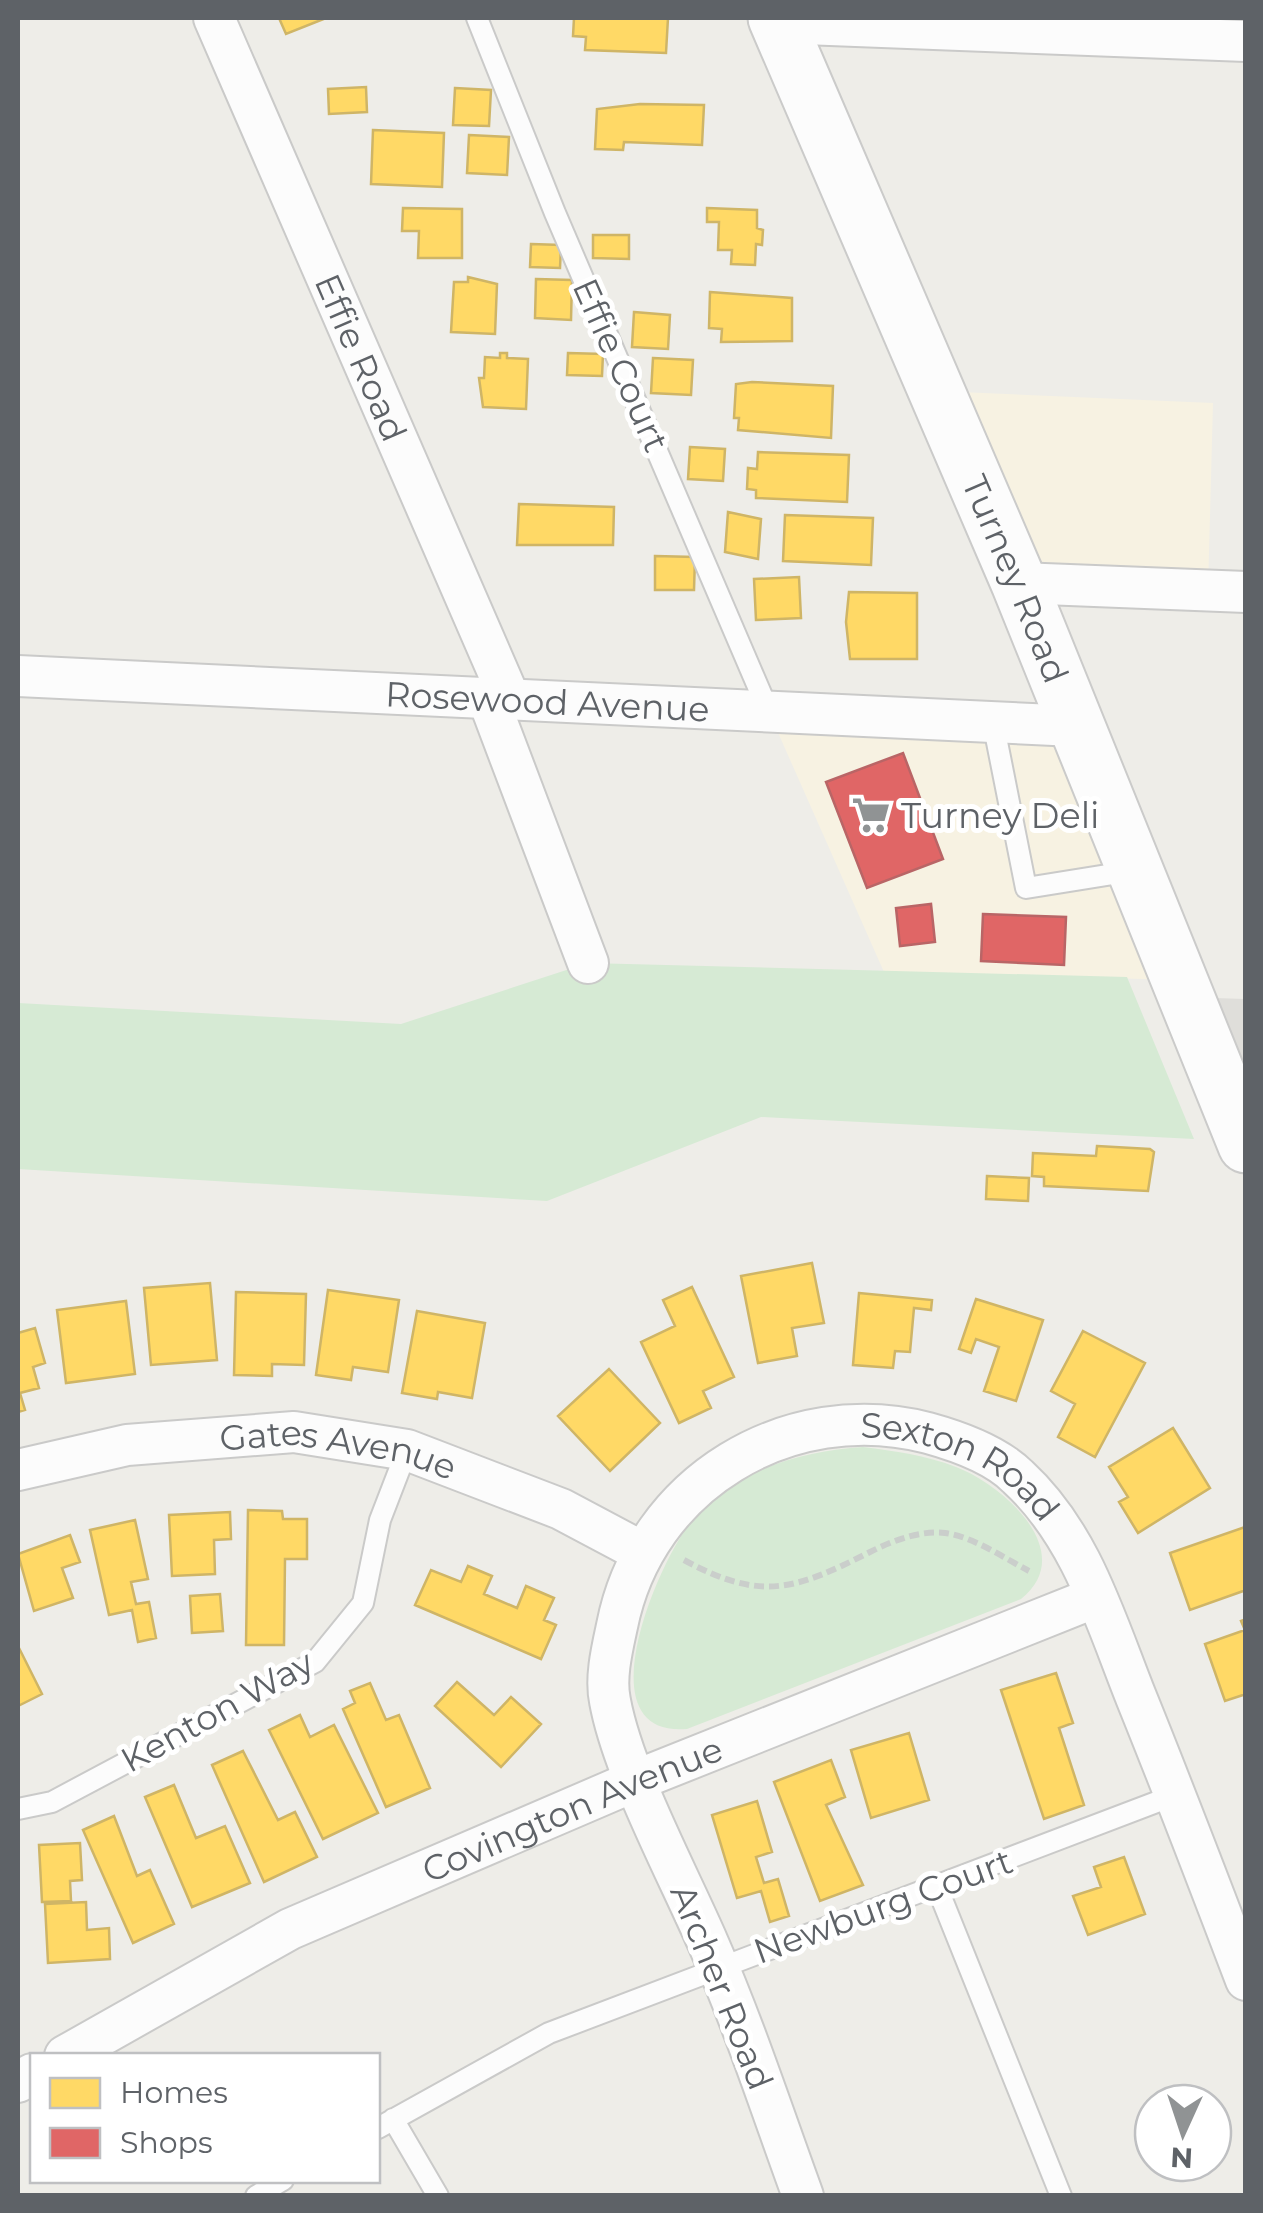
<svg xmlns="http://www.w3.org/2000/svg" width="1263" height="2213" viewBox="0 0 1263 2213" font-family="Montserrat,sans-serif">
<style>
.commercial{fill:#f7f2e2}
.industrial{fill:#dfdeda}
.green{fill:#d6ead4}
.homes{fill:#ffd966;stroke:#cfb566;stroke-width:2.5}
.shops{fill:#e06666;stroke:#b96566;stroke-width:2.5}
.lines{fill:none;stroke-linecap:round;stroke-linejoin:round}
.service-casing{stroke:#cacac9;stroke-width:24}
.minor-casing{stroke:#cacac9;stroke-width:44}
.secondary-casing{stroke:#cbcbca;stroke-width:59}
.path{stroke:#cacecb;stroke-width:6;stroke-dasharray:10 5;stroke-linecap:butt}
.service{stroke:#fcfcfc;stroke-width:20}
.minor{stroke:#fcfcfc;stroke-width:40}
.secondary{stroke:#fcfcfc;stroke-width:55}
.labels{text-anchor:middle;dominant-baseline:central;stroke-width:10;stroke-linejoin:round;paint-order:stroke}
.street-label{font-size:35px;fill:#5e6267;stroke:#fff}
.poi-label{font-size:35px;fill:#5e6267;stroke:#fff;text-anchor:start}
</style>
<rect width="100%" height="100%" fill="#eeede8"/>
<path class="commercial" d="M937,391L1213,403L1208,591L1019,583Z
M768,710L1075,726L1179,980L884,972Z"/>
<path class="industrial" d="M1185,997L1245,999V1145Z"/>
<path class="green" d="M588,963L1127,977L1194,1139L761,1117L547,1201L18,1169V1003L401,1024Z
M863,1447C895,1451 925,1455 956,1467C1004,1485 1079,1553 1021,1599L687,1729C580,1738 661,1554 696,1515C738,1469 803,1451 863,1447Z"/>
<path class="homes" d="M279,18H326L286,34Z
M574,18H668L666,53L585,50L586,37L573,36Z
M366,87L367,112L329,114L328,89Z
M455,88L491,90L489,126L453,125Z
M640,104L704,105L702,145L624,142L623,150L595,149L597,109Z
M373,130L444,133L442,187L371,184Z
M469,135L509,137L507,175L467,173Z
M403,208L462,209V258H418L419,231H402Z
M707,208L757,210V228L763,230L762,245L756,244L755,265L731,264L732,250H718L719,222H707Z
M593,235H629V259L593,258Z
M531,244L561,245L560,268L530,267Z
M468,277L497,284L495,334L451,332L454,282H468Z
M536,279L572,280L571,320L535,318Z
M710,292L792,298V341L721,342L722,329L709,328Z
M634,312L670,315L668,349L632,347Z
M500,353H507V358L528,359L526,409L483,407L479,378H484L485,357L500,358Z
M568,353L603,354L602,376L567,375Z
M653,358L693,360L691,395L651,393Z
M752,382L833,386L831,438L738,430L739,418H734L736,384Z
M690,447L725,449L723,481L688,479Z
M758,452L849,455L847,502L756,498V490L747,489L748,468L757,469Z
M519,504L614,507L613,545H517Z
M728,512L761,519L758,559L725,552Z
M785,515L873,518L871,565L783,561Z
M655,556L695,557L694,590H655Z
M799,577L801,618L756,620L754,579Z
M849,592L917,593V659H850L846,622Z
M1097,1146L1150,1149L1154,1152L1148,1191L1044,1186V1177L1032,1176L1033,1153L1096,1156Z
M987,1176L1029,1178L1028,1201L986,1199Z
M812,1263L824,1323L792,1328L797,1356L758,1363L741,1276Z
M210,1283L217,1360L151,1365L144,1288Z
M692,1287L734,1377L703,1391L711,1408L679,1423L641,1342L675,1326L663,1300Z
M328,1290L399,1300L388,1372L353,1367L351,1380L316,1375Z
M236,1292L306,1294L304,1365L272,1364V1376L234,1375Z
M859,1293L932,1300L931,1310L914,1308L910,1352L895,1351L893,1368L853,1365Z
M976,1299L1043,1320L1016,1401L984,1391L999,1347L976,1339L971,1353L959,1349Z
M126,1301L135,1374L66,1383L57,1310Z
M417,1311L485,1323L472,1398L438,1392L437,1399L402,1393Z
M35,1328L45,1363L33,1367L39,1388L20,1393L25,1410L18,1412V1333Z
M1083,1331L1145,1363L1095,1457L1058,1437L1075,1404L1051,1391Z
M609,1369L660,1423L610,1471L558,1416Z
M1173,1428L1210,1488L1138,1533L1119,1502L1128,1497L1109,1467Z
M248,1510L282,1511L283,1519H307V1559H285L284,1645H246Z
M230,1512L231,1539L214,1540L215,1574L172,1576L169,1515Z
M135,1520L148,1579L131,1582L136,1604L149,1602L156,1638L138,1642L132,1610L109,1615L90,1530Z
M1245,1527L1246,1590L1190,1610L1170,1553Z
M70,1535L80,1562L62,1568L73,1598L34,1611L18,1554Z
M468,1566L492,1576L484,1594L517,1608L526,1586L554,1598L544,1620L556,1625L541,1659L415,1605L431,1570L461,1582Z
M220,1594L223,1631L192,1633L190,1596Z
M1246,1619V1694L1225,1701L1205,1644L1245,1630L1241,1621Z
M18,1646L42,1694L18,1706Z
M1056,1673L1073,1723L1059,1728L1084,1805L1044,1819L1001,1690Z
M457,1682L494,1715L511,1697L541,1724L501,1767L435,1706Z
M370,1683L386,1720L399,1715L430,1788L386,1807L343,1709L355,1703L350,1691Z
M300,1715L310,1737L334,1725L378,1813L323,1839L269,1730Z
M909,1733L929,1800L871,1818L851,1750Z
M243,1751L278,1820L295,1812L317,1857L264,1882L212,1765Z
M831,1760L845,1797L826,1805L863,1885L820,1901L774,1782Z
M174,1785L196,1838L225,1826L250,1883L192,1907L145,1797Z
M757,1801L772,1852L756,1857L764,1883L778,1879L789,1916L770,1922L761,1891L737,1898L712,1815Z
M114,1816L137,1876L150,1870L174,1924L133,1943L83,1830Z
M80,1843L82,1880L70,1881L71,1901L42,1902L39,1845Z
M1124,1857L1145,1914L1088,1935L1073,1896L1101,1887L1094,1867Z
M86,1902L87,1930L109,1928L110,1959L48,1963L45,1904Z"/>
<path class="shops" d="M903,753L943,859L867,888L826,782Z
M931,904L935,942L900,946L896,908Z
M983,914L1066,917L1064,965L981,961Z"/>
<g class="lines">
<g class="service-casing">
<path id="service" d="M477,18L555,213L768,710
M993,722L1026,888L1132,871
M18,1809L52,1802L315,1662L363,1603L380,1520L407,1450
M937,1887L1061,2196
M393,2119L438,2196
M378,2128L549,2033L1175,1795
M256,2196L283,2180"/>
</g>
<g class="minor-casing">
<g id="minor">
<path id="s1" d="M214,18L509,697"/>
<path d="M778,23L1246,41"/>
<path d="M1019,583L1246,592"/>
<path id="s2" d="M18,676L1075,726"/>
<path d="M487,696L588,963"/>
<path id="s3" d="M18,1470L127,1445L294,1432L407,1450L561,1509L642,1552"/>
<path id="s4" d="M65,2056L290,1929L637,1780L1096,1597"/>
<path d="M18,2082L32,2074"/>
<path id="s5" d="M803,2196C772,2111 744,2025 708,1943C678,1874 623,1772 610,1701C605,1678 612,1649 617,1626C645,1483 789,1397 928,1433C957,1441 996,1455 1018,1477C1081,1535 1105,1619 1136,1697C1174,1791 1210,1885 1246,1980"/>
</g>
</g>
<g class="secondary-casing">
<g id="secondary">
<path id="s6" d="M776,18L1019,583L1246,1145"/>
</g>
</g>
<path class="path" d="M684,1560C761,1602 795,1590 870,1552C892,1541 920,1530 945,1533C974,1537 1004,1558 1029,1571"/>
<use href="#service" class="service"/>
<use href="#minor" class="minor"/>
<use href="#secondary" class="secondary"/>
</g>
<defs>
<g id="supermarket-bare" transform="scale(3)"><path d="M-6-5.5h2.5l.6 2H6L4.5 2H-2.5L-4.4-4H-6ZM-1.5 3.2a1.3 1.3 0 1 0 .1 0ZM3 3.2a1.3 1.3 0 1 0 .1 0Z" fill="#909394" stroke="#fff" stroke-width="2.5" paint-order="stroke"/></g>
</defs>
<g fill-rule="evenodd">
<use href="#supermarket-bare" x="871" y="815"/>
</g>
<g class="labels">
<g class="street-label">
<text stroke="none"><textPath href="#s1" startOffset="370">Effie Road</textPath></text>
<text transform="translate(621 365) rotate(66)">Effie Court</text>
<text stroke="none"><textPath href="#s6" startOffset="610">Turney Road</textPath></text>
<text stroke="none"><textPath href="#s2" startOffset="530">Rosewood Avenue</textPath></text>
<text stroke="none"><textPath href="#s3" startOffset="325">Gates Avenue</textPath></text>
<text stroke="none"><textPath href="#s5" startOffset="1060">Sexton Road</textPath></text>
<text transform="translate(217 1711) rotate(-29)">Kenton Way</text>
<text stroke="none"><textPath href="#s4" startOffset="565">Covington Avenue</textPath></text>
<text transform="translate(883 1906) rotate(-20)">Newburg Court</text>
<text transform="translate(722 1987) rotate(68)">Archer Road</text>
</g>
<g class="poi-label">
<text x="901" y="815">Turney Deli</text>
</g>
</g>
<rect width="1263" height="2213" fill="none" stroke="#5e6267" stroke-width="40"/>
<rect x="30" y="2053" width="350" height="130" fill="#ffffff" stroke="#bfc0c2" stroke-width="2.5"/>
<rect x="50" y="2078" width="50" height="30" fill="#ffd966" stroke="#bfc0c2" stroke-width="2.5"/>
<text x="120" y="2103" font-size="30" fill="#5e6267">Homes</text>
<rect x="50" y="2128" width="50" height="30" fill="#e06666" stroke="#bfc0c2" stroke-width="2.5"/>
<text x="120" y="2153" font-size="30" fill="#5e6267">Shops</text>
<g transform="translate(1183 2133) rotate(183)"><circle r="48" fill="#ffffff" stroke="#bfc0c2" stroke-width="2.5"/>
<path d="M0-8L18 38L0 25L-18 38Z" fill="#909394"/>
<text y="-15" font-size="28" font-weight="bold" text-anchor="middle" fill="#5e6267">N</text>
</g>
</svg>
